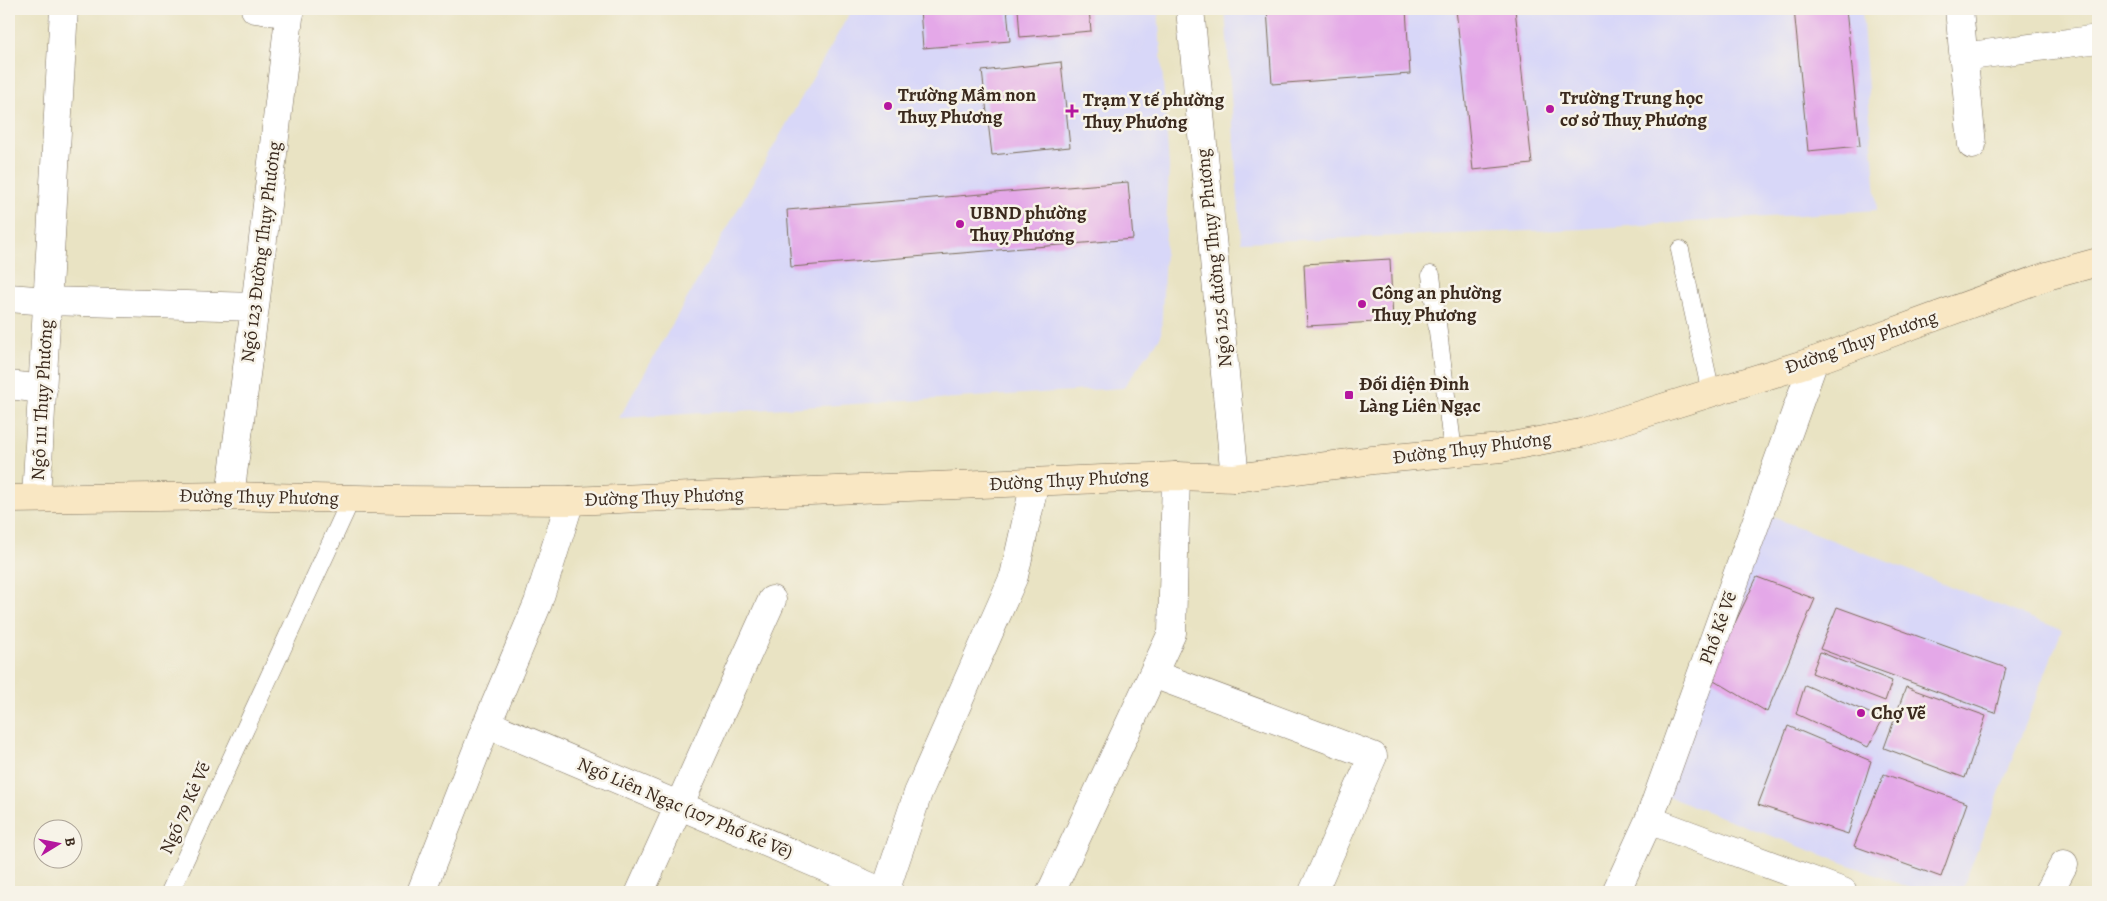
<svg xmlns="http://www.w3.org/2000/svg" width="2107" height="901" viewBox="0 0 2107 901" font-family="Alegreya,serif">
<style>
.built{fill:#d8d7f8}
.building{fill:#e4a8e8}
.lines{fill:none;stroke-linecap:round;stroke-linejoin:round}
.lane-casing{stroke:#786b58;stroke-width:19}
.street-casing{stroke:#786b58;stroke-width:29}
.secondary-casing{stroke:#786b58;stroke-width:29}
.lane{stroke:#fff;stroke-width:18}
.street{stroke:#fff;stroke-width:28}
.secondary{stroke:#f9e7c3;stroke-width:28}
.poi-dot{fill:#b5179e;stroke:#f7f3e8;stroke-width:2}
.labels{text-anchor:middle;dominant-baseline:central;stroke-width:5;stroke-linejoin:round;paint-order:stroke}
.poi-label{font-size:19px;font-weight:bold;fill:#3b2a1e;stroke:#f7f3e8;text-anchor:start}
.street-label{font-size:19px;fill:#3b2a1e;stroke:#f7f3e8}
</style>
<rect width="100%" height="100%" fill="#f7f3e8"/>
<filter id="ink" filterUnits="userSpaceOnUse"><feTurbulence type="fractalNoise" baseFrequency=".02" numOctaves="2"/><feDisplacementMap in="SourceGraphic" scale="10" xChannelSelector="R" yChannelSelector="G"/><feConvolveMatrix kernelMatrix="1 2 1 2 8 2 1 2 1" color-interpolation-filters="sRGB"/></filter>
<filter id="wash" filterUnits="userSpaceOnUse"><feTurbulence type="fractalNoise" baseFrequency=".0096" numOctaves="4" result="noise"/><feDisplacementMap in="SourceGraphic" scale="20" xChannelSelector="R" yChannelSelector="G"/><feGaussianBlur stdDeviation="1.12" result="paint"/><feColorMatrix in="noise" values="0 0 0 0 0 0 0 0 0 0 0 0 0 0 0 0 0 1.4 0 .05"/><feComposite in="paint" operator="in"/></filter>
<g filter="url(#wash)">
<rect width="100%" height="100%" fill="#e9e3c3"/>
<path class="built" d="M852,9H1158L1169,167L1161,336L1123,388L619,418Z
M1225,9H1862L1877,210L1582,229L1241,242Z
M1763,513L2062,630L1961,892H1921L1663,795Z"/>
<g id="blocks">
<path class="building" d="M920,9H1007L1010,41L923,48Z
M1018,9H1089L1091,31L1020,37Z
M1267,9H1406L1410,74L1272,84Z
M1456,9H1515L1532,164L1473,170Z
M1794,9H1846L1860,146L1808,151Z
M1061,62L1070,147L992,155L982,71Z
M1128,182L1133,239L791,267L787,210Z
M1390,259L1393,321L1307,326L1304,264Z
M1757,577L1815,599L1767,712L1709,677Z
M1837,607L2006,668L1995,713L1820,649Z
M1820,652L1892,681L1885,701L1812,673Z
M1805,685L1883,719L1868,747L1796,714Z
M1906,687L1986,716L1965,778L1884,748Z
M1788,726L1871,761L1848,834L1758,805Z
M1884,774L1967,803L1941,877L1854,846Z"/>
</g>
</g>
<g filter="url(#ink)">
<use href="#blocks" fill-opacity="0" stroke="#786b58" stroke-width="1"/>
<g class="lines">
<g class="lane-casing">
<path id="lane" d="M1680,250L1711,393
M1431,275L1453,452
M170,892L351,499"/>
</g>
<g class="street-casing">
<path id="street" d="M255,9L290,14
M1190,9L1235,478
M1959,9L1972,145
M1963,57L2098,39
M9,298L48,301L255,307
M9,385L43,389
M230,496L255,307L290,9
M36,498L64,9
M1153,674L1373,756L1313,892
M487,724L883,892
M1649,820L1843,892
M421,892L487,724L538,603L570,501
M640,892L772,600
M885,892L918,793L1014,576L1035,482
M1051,892L1172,633L1176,476
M1616,892L1649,820L1814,361
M2049,892L2064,864"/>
</g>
<g class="secondary-casing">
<path id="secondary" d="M9,499L230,496L400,500L570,501L1176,476L1235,478L1373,460L1501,448L1581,433L1814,361L2047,276L2098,262"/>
</g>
<use href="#lane" class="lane"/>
<use href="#street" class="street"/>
<use href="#secondary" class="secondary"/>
</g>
</g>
<g class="poi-dot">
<circle cx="888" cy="106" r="5"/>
<circle cx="1550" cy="109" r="5"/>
<path d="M1069.5 103.5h5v5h5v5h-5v5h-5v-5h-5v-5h5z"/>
<circle cx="960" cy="224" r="5"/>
<circle cx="1362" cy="304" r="5"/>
<rect x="1344" y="390" width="10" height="10" rx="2.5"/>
<circle cx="1861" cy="713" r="5"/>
</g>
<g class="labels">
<g class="poi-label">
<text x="898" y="95">Trường Mầm non<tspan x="898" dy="22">Thuỵ Phương</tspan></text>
<text x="1560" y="98">Trường Trung học<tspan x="1560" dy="22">cơ sở Thuỵ Phương</tspan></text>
<text x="1083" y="100">Trạm Y tế phường<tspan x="1083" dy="22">Thuỵ Phương</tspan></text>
<text x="970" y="213">UBND phường<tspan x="970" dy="22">Thuỵ Phương</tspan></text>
<text x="1372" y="293">Công an phường<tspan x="1372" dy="22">Thuỵ Phương</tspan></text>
<text x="1359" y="384">Đối diện Đình<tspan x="1359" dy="22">Làng Liên Ngạc</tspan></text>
<text x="1871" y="713">Chợ Vẽ</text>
</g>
<g class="street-label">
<text transform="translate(261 252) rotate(-83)">Ngõ 123 Đường Thụy Phương</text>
<text transform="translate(1214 258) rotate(-96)">Ngõ 125 đường Thụy Phương</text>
<text transform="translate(1861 342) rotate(-19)">Đường Thụy Phương</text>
<text transform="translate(42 400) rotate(-87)">Ngõ 111 Thụy Phương</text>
<text transform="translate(1472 448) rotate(-7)">Đường Thụy Phương</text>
<text transform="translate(1069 480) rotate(-3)">Đường Thụy Phương</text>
<text transform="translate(259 497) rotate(1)">Đường Thụy Phương</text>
<text transform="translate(664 497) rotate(-2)">Đường Thụy Phương</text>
<text transform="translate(1718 628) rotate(-70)">Phố Kẻ Vẽ</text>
<text transform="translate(185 808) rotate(-66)">Ngõ 79 Kẻ Vẽ</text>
<text transform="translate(685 808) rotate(23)">Ngõ Liên Ngạc (107 Phố Kẻ Vẽ)</text>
</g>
</g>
<rect width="2107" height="901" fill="none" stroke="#f7f3e8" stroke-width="30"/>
<g transform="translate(58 844) rotate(80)"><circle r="24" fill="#f7f3e8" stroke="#aca397"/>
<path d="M0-4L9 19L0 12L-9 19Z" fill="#b5179e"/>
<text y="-8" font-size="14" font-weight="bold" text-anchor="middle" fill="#3b2a1e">B</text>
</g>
</svg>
